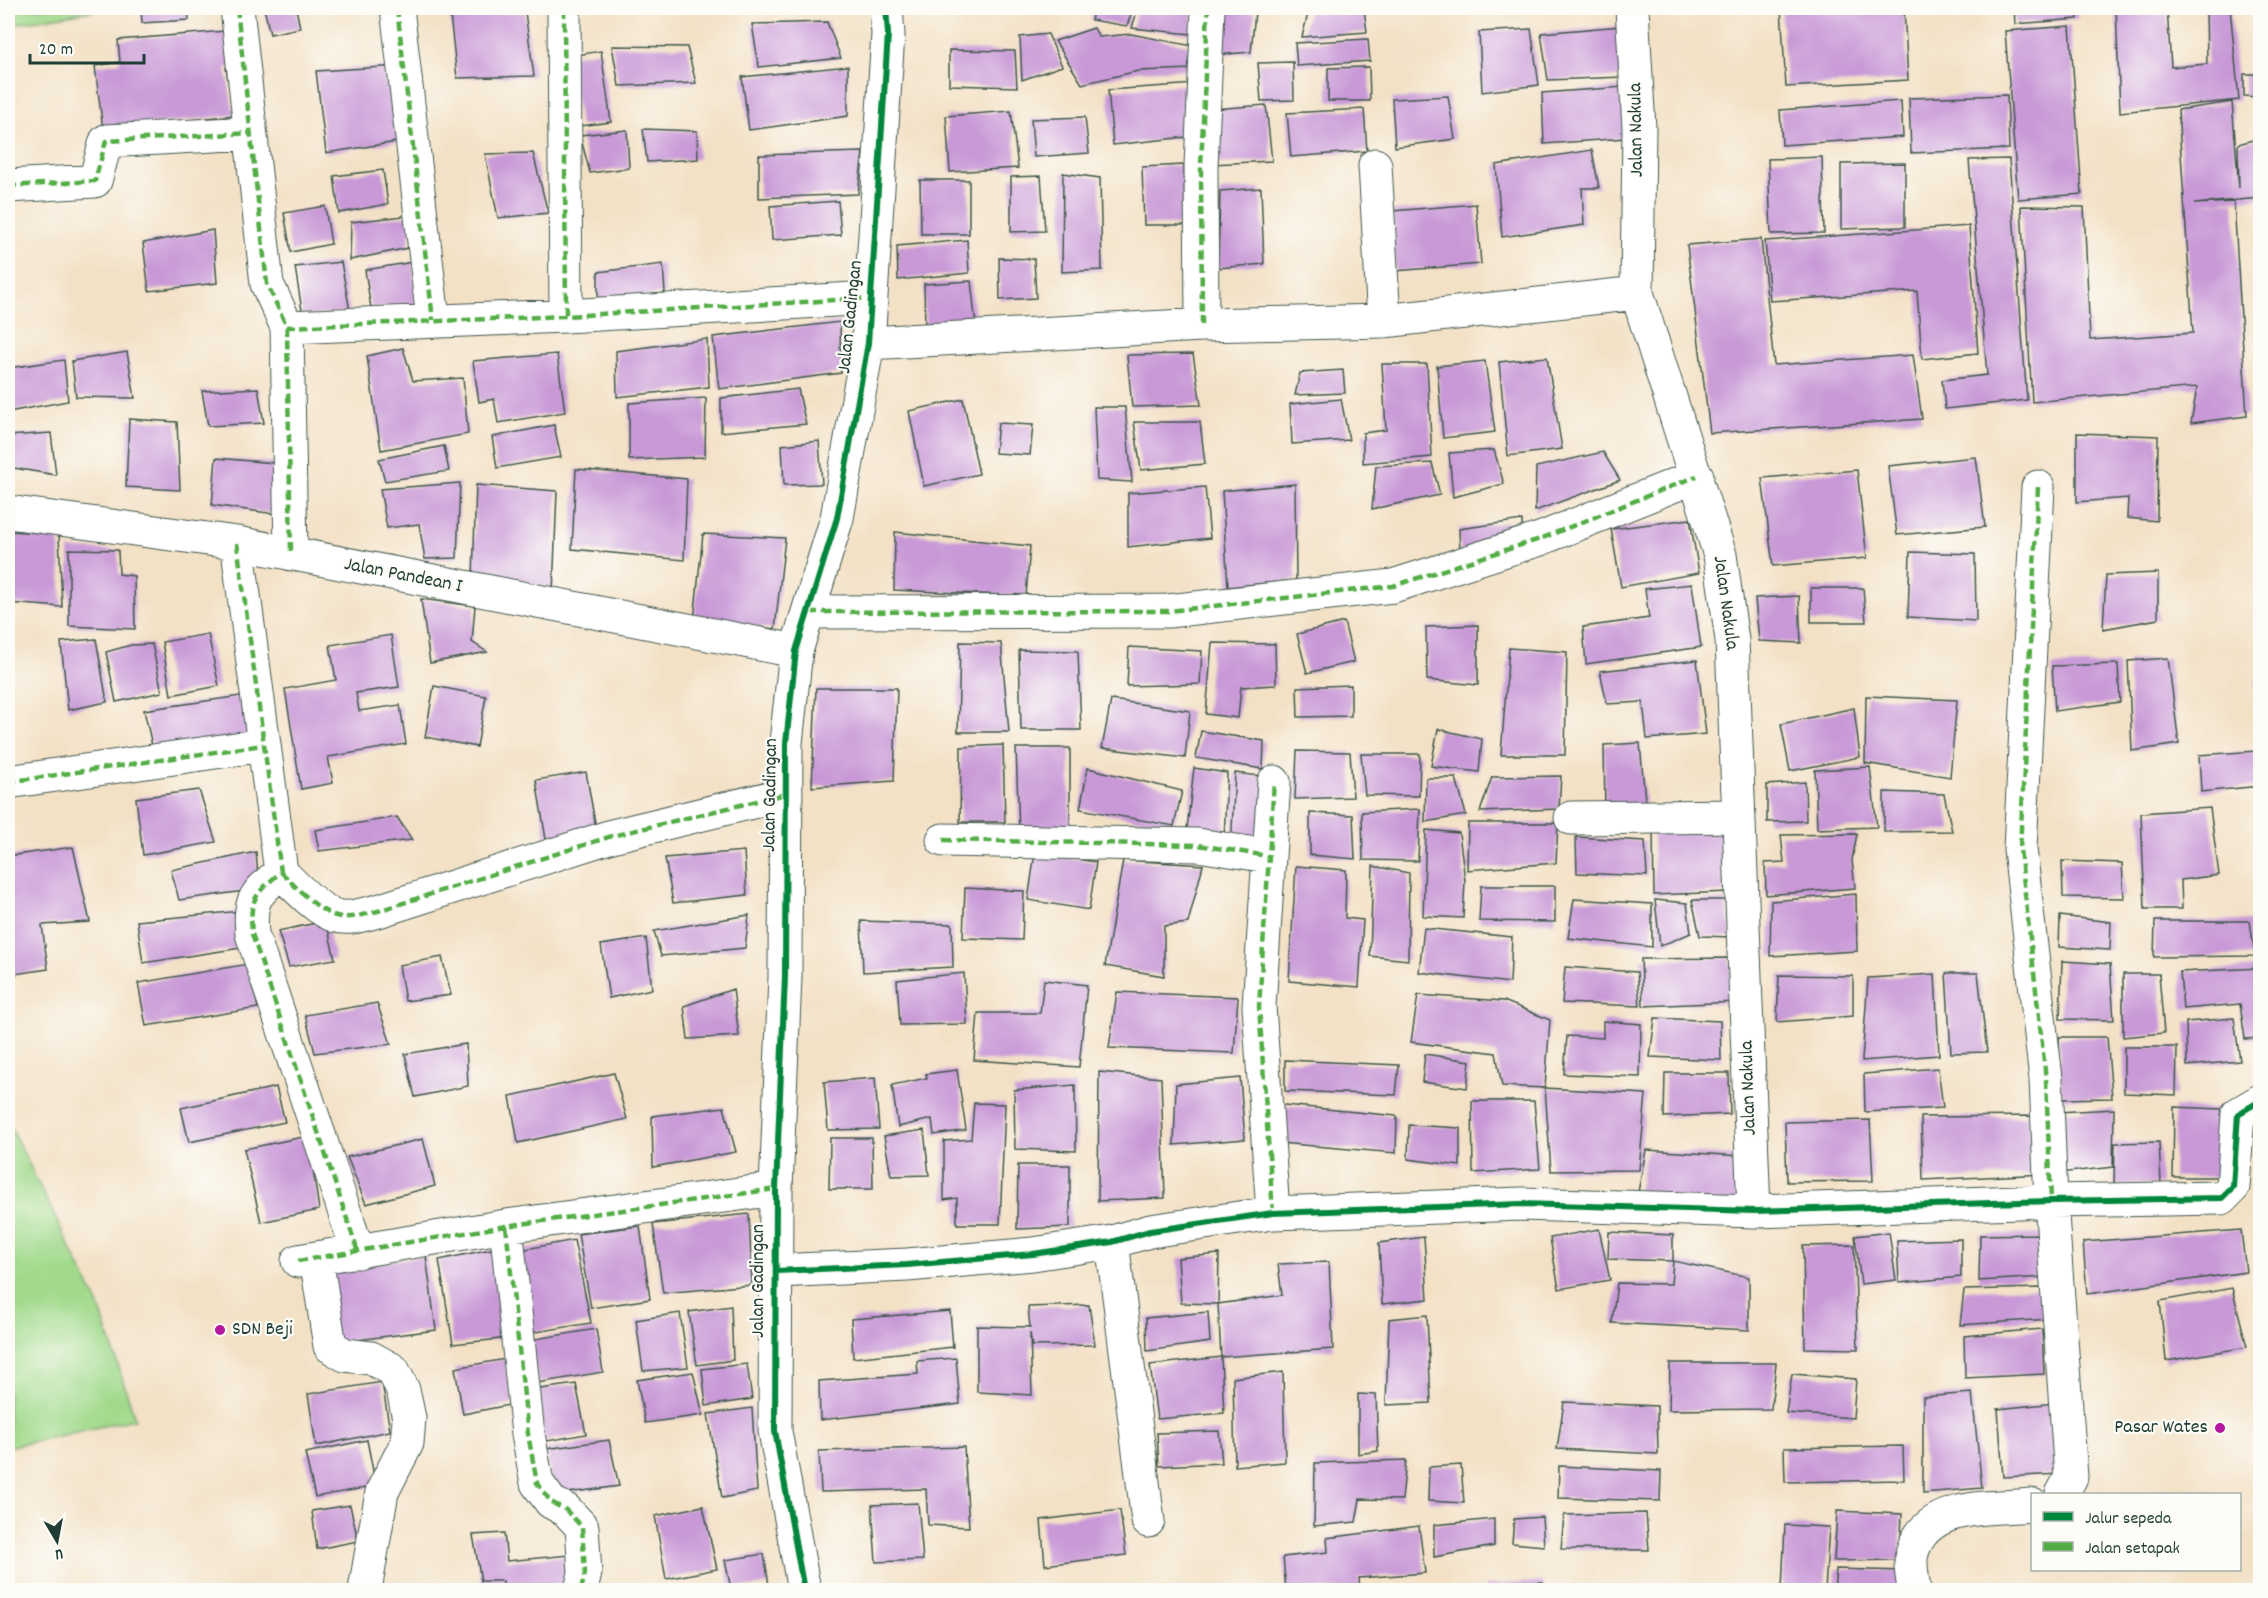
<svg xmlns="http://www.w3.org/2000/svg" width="2268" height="1598" viewBox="0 0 2268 1598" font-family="Dekko,sans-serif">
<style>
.green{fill:#a1da8c;stroke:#608c60;stroke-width:1.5}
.building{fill:#c898d7}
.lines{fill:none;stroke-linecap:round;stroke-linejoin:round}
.minor-casing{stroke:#3f564a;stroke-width:35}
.minor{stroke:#fff;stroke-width:33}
.quiet{stroke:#52ad45;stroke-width:4.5;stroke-dasharray:9 4.5;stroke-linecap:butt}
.cycleway-casing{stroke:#fdfcf7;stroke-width:10}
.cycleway{stroke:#00873e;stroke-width:6}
.poi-dot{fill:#b5179e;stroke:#fdfcf7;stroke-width:2}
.labels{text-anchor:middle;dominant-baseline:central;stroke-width:4.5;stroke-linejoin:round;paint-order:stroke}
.street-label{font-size:20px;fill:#1f3d34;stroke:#fdfcf7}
.poi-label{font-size:20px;fill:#1f3d34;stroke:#fdfcf7;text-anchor:start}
</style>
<rect width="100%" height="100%" fill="#fdfcf7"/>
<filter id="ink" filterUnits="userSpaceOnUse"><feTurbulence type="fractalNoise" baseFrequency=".0167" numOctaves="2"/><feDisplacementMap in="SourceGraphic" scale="12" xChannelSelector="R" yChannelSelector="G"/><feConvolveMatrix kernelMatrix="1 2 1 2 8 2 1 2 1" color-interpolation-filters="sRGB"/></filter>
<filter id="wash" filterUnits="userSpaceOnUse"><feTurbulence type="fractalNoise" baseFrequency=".008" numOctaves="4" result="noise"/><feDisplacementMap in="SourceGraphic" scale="24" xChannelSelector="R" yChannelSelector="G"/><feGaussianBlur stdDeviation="1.35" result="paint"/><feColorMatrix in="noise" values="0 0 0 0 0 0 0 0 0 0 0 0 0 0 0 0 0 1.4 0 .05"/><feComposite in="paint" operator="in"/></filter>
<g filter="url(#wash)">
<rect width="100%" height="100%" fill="#f3e1c6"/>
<path class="green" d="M8,8H109L8,25Z
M8,1122L99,1306L135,1419L8,1447Z"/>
<g id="blocks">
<path class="building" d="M141,8H188L189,20L142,23Z
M264,8H296L300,28L270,34Z
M1094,8H1133L1127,26L1091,20Z
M1138,8H1193L1191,34L1132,28Z
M1216,8L1255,12L1251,52L1216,55Z
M1781,8H1904L1908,80L1786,87Z
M2014,8H2077L2078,19L2015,24Z
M2116,8H2167L2171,67L2207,64L2206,8H2230L2239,100L2120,112Z
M1364,9L1367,32L1302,37L1309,10Z
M525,12L534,76L457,78L450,15Z
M827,22L841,58L759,67L752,24Z
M1621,26L1623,77L1548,80L1541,33Z
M2070,26L2082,194L2018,199L2005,31Z
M1094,28L1099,37L1131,34L1193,46L1192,69L1138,71L1082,84L1055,41Z
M1531,29L1539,85L1482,92L1479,32Z
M237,30L240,66L226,68L234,115L103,130L95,66L120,62L118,40Z
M1048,34L1062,66L1022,80L1020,37Z
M1368,39L1370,61L1297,66L1295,43Z
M612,46L687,47L696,83L619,86Z
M949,50L1015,51L1017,87L949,85Z
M601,51L611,122L580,126L570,56Z
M1293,62L1294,100L1261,101L1258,63Z
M400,66L403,141L326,153L316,71Z
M848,66V116L749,130L742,77Z
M1369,67L1370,101H1328V68Z
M2244,74H2260V97L2244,96Z
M1196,84V136L1113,145L1108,90Z
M1624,87L1626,138L1544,144L1542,93Z
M2007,95L2009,149L1911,153L1909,98Z
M1448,96L1455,139L1395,147L1392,99Z
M1901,101L1903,137L1782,145L1780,110Z
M2232,102L2239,188L2238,144L2260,138V198L2194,204L2234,202L2247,416L2191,423L2197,387L2032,402L2021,206L2084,207L2090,340L2193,333L2178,110Z
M1266,105L1272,161L1212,164V109Z
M1364,109L1367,151L1291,157L1287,113Z
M1011,111L1018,168L950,172L946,116Z
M1085,117L1089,153L1034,157L1031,119Z
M643,129L697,131L698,159L647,162Z
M627,130L629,168L590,173L580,135Z
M1592,150L1599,188H1582L1584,225L1502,237L1496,165Z
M863,152L858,194L759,198V155Z
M533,153L548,213L498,218L485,154Z
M1822,157L1824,233L1771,234L1768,159Z
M2009,159L2027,400L1945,409L1942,380L1987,375L1969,160Z
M1905,163V227L1841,229V164Z
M1184,165L1185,225H1144L1142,167Z
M383,170L388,204L339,213L334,176Z
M1063,173L1100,178L1102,270L1062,272Z
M1041,176L1045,231L1011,232V177Z
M920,180H969V234H921Z
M1261,188L1264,264L1218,268L1220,191Z
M838,201L841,235L772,240L770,206Z
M1476,204L1481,264L1395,271L1392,211Z
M325,206L331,244L291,252L284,213Z
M413,215L408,248L350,260L351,222Z
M1969,226L1978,353L1922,359L1917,291L1770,301L1765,241Z
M213,230L217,283L149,291L143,243Z
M1761,239L1774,365L1913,355L1922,419L1710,433L1687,245Z
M967,240L969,273L898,280L897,246Z
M999,258L1034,259L1036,298L1000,300Z
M341,262L350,311L303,317L295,267Z
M413,262L416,307L371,308L365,270Z
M663,264L665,293L598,305V272Z
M971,281L976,326L925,328L924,284Z
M840,322L841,373L719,389L713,337Z
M707,339L709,387L617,397L616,351Z
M403,348L413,381L463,378L468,434L381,450L367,356Z
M127,352L135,398L76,397L72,361Z
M557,354L565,412L498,423L494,399L479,402L473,361Z
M1193,354L1201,405L1132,407L1127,355Z
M1547,357L1562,449L1508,456L1499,362Z
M64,360L68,401L8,412V368Z
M1485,361L1495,432L1443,438L1437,366Z
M1382,364H1427L1432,457L1363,463V433L1386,430Z
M1343,370L1345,393L1295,395L1300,373Z
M258,388L264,423L208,426L202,391Z
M798,389L806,424L721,432V398Z
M706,398L705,457L629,460V403Z
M963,399L979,474L924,486L909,411Z
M1341,399L1349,440L1292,444L1290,404Z
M1094,407H1125L1132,482L1097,480Z
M129,419L177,422L180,490L126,487Z
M1134,422H1200L1205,464L1141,470Z
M998,423L1033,425L1030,455L995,453Z
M554,425L561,457L497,468L492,437Z
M51,433L56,475L8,467V436Z
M2077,433L2158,436L2157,521L2127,518L2128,498L2077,502Z
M819,441L822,484L784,485L782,445Z
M444,446L449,471L385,481L379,459Z
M1494,450L1504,484L1453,497L1449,453Z
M1603,452L1620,480L1535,511L1536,467Z
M1976,457L1985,527L1897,535L1888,466Z
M216,458L275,463V514L212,505Z
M1432,463L1440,495L1372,509L1376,466Z
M576,469L687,479L684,560L572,549Z
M1857,470L1867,558L1773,566L1762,478Z
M460,483L457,558L425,559L419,524L387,528L380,489Z
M1295,484L1296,580L1228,587L1222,491Z
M476,485L557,491L553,593L473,578Z
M1205,487L1210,538L1128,547V493Z
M1690,519L1699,573L1621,587L1611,529Z
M1522,520V536L1460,554L1459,529Z
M8,531L59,534L62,607L8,603Z
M895,532L1030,546L1026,596L894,590Z
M703,534L785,538L775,629L694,620Z
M69,549L118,550L119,574L134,576L135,629L69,626Z
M1910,552L1975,554L1976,621L1908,617Z
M2158,573V619L2103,629L2106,575Z
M1692,584L1701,647L1586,664L1583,627L1649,618L1645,589Z
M1811,588H1863L1866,622H1811Z
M1799,596L1801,643L1759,641L1755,598Z
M421,599L475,606L472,642L487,652L430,663Z
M1344,622L1354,662L1307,673L1297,634Z
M1478,625V685L1427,680L1426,627Z
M208,634L219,686L171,695L162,642Z
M391,635L399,687L356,693L359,711L400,705L406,744L328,757L333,783L301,789L285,689L336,680L330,645Z
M96,639L107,702L68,710L61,642Z
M960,642L1001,643L1009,732H958Z
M1212,643L1275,644L1276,685L1241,687L1238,718L1206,714Z
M152,644L162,692L116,702L106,652L131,645Z
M1129,647L1202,651L1200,684L1127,686Z
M1509,648L1567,652L1565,755H1501Z
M1019,650L1078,651L1081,730H1021Z
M2168,658L2179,744L2132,751L2128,661Z
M1697,660L1706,734L1647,739L1643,702L1607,704L1600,671Z
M2118,664L2120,702L2055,711L2052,666Z
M2255,680H2260V703H2259Z
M1351,685V716L1298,717L1297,687Z
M434,686L486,696L477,747L425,737Z
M816,688H897L894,781L812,787Z
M247,695L254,745L155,759L144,710Z
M1866,696L1957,700L1950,777L1865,763Z
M1111,700L1190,711L1185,758L1102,748Z
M1854,708L1860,757L1790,771L1781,724Z
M1438,729L1482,739L1479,772L1431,766Z
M1201,731L1264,741L1263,769L1196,758Z
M1640,743L1646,812H1605L1604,745Z
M1003,745L1005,822H960L961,747Z
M1016,748H1070V831L1019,832Z
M1297,751L1350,752L1353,797L1295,799Z
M2257,751L2260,766V786L2201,792L2199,755Z
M1361,754H1420L1419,796L1365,795Z
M1870,767L1877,827L1817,829L1815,770Z
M1088,768L1182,791L1174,826L1080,809Z
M1194,768L1227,773L1224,840L1186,837Z
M586,772L597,834L547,845L536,780Z
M1235,773L1268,777L1263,852L1231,848Z
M1561,776L1559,809L1480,812L1492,777Z
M1426,778H1456L1466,815L1425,822Z
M1805,782L1806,821L1767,822V785Z
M199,790L216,842L143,855L136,798Z
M1884,792L1944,794L1952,831L1884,832Z
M2210,808L2219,875L2181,880L2182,909H2145L2141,813Z
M1420,809L1418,861L1363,860L1362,812Z
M1310,813L1353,815L1355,859L1310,855Z
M397,817L412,840L319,851L315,830Z
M1468,823H1558L1556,863L1467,870Z
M1426,830L1459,833L1465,881L1463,918L1423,916Z
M1726,830L1729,892L1654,895L1653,833Z
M1857,834L1852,860L1855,888L1766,895L1765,863L1784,862L1781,835Z
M1576,837L1645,841L1647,876L1577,873Z
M73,847L90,922L42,925L48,969L8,975V856Z
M744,851L747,895L673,903L665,858Z
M256,852L259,889L179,900L171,870Z
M1035,853L1096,862L1089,910L1028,900Z
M1123,860L1203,865L1188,923L1164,926V976L1105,966Z
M2062,861L2122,863L2124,898L2063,897Z
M1296,866L1346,870L1345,918L1363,920L1359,987L1289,981Z
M1373,866L1409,873L1408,960L1370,956Z
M1481,886H1555V922L1479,921Z
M965,888L1024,891L1022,940L963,938Z
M1856,894L1857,951L1770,956L1771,901Z
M1574,899L1652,904V947L1568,938Z
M1655,900L1687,903L1691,933L1660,946Z
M1692,900H1725L1732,937L1700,936Z
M241,911L247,947L143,963L137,921Z
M749,915L745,948L661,956L654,931Z
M2060,916L2111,922L2110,950L2059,947Z
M326,921L335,959L289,967L278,931Z
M861,921L952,924L953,967L863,972Z
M2155,921H2250L2255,956L2154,957Z
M1424,928L1512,937L1510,983L1419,972Z
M646,938L652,989L609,998L601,945Z
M442,957L451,995L405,1001L399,965Z
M1729,958L1737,1002L1643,1006L1641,959Z
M2062,961L2110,964L2114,1020L2060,1019Z
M248,964L258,1008L146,1026L138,983Z
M1565,967L1637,972L1640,1006L1562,1003Z
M2260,968V1038L2245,1039L2240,1004L2183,1009L2180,972Z
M964,973L967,1024L900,1025L897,980Z
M1946,973H1978L1987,1052L1951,1053Z
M1935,974L1939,1055L1862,1061L1868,978Z
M2123,974H2159L2164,1033L2123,1037Z
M1779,975L1853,976V1016L1777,1022Z
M1044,980L1087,985L1079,1067L974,1060L978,1013H1040Z
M733,989L739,1036L688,1039L684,1006Z
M1117,992L1238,997L1234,1053L1109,1048Z
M1418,995L1504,1001L1550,1020L1545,1088L1646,1094L1639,1170L1551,1171L1545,1088L1502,1086L1496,1053L1411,1042Z
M377,1003L391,1044L315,1053L305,1015Z
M1655,1018L1720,1021L1721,1060L1650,1057Z
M2234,1018L2240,1061L2187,1066L2186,1022Z
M1603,1021L1641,1024L1640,1077L1564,1074L1567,1036L1603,1038Z
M2059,1037H2107L2112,1098L2061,1099Z
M466,1044L468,1086L415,1097L405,1054Z
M2124,1047H2177L2176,1095L2124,1093Z
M1425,1054L1470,1061L1467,1088L1422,1082Z
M1285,1060L1399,1065L1396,1095L1285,1091Z
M1938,1068L1943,1108L1865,1112L1864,1074Z
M957,1070L966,1130L934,1135L932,1119L898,1127L892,1085L927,1078L926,1074Z
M1099,1072L1161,1078L1165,1198L1098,1201Z
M614,1073L627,1119L518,1143L510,1096Z
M1665,1073H1729L1730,1114L1664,1117Z
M875,1078L879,1129L828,1130L824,1082Z
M1240,1078L1245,1139L1174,1145L1176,1084Z
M1075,1085L1076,1151L1015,1149L1014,1090Z
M276,1087L285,1122L189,1142L181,1108Z
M1472,1101H1534L1540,1169L1473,1173Z
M974,1103L1005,1104L1000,1224H957V1198L944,1200V1141L971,1139Z
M1274,1104L1397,1116L1396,1153L1268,1142Z
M724,1107L736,1152L653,1167L652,1116Z
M2174,1107L2222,1109V1177H2173Z
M2114,1109L2113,1167L2060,1173L2058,1112Z
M2041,1116L2047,1174L1923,1180L1921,1117Z
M1870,1120L1873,1181L1787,1182L1785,1122Z
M1409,1125L1460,1128V1166L1408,1159Z
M924,1130L929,1175L891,1176L884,1136Z
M308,1136L319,1210L261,1222L244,1149Z
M830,1138H872L873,1189H829Z
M423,1139L435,1186L366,1204L347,1157Z
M2159,1142L2161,1184L2114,1186L2115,1143Z
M1646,1150L1741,1156L1737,1206L1638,1192Z
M1018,1165H1070V1227L1017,1229Z
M749,1214L752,1285L663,1293L653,1224Z
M640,1226L650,1299L591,1308L578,1234Z
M1599,1229L1610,1280L1559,1289L1550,1238Z
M2241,1230L2246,1272L2087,1294L2083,1242Z
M1609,1232L1673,1235V1261L1608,1259Z
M1889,1232L1896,1280L1861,1284L1855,1236Z
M2045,1234L2047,1277L1979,1281L1980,1235Z
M1424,1237L1428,1299L1382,1304L1379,1243Z
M1961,1239V1277L1899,1283L1897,1241Z
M574,1240L591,1323L530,1333L515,1251Z
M1854,1245L1858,1349L1805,1348L1803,1246Z
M496,1248L510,1338L453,1344L439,1260Z
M1219,1254L1218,1304L1181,1303L1178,1258Z
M426,1256L436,1330L333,1343L323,1270Z
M1673,1261L1749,1277V1330L1612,1323L1617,1283L1671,1284Z
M1329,1262L1333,1349L1221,1357L1218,1304L1282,1295L1278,1264Z
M2043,1288L2050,1319L1960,1325L1964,1290Z
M2232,1288L2247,1347L2166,1361L2160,1301Z
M1089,1305L1095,1345L1032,1346L1030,1333L1032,1395L977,1392V1326L1030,1327L1028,1307Z
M731,1306L733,1360L697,1365L689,1312Z
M950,1311L953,1347L853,1358L851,1319Z
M1208,1312L1210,1342L1147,1351L1146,1318Z
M680,1313L688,1367L643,1371L636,1320Z
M1427,1315L1431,1403L1386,1405L1389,1319Z
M596,1329L603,1372L538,1383L529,1340Z
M2042,1329L2044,1374L1965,1378L1964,1336Z
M1221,1357L1224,1413L1157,1419L1150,1365Z
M956,1358L960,1404L820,1420L819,1381L918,1374L917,1361Z
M505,1359L514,1404L463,1414L455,1368Z
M1670,1363H1776L1771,1409L1669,1410Z
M747,1364L752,1399L706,1406L702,1369Z
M693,1372L703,1415L645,1423L637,1380Z
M1283,1372L1285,1462L1235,1466L1233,1378Z
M1792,1374L1856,1379L1853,1418L1786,1413Z
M382,1382L390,1431L316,1446L308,1394Z
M576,1384L586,1434L542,1442L533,1390Z
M1972,1393L1982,1488L1923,1493V1397Z
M1358,1394L1376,1395L1378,1451L1358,1454Z
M1564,1402L1657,1406L1658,1454L1557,1449Z
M2055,1403L2061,1474L2003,1477L1998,1409Z
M752,1408L757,1491L722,1498L708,1414Z
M1219,1431L1222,1463L1159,1466L1157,1433Z
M367,1440L376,1486L315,1497L305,1453Z
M609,1440L619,1486L553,1495L546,1449Z
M1903,1446L1904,1480L1785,1482L1784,1448Z
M964,1447L969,1527L928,1525L926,1489L821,1492L819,1451Z
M1406,1460L1402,1500L1360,1499L1356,1522L1314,1526L1315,1463Z
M1461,1465L1464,1503L1428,1501L1429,1467Z
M1559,1466L1661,1471L1660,1501L1558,1498Z
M918,1503L923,1560L876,1562L872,1505Z
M350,1505L358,1541L317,1549L312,1511Z
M703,1506L717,1569L666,1579L655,1516Z
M1120,1510L1126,1555L1045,1565L1041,1520Z
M1837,1511L1902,1514L1900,1560L1834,1561Z
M1646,1513L1649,1550L1561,1549L1564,1515Z
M1542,1517L1544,1546L1512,1543L1514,1519Z
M1494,1519V1546L1434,1557V1525Z
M1785,1525L1829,1527L1825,1590H1782Z
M1419,1526L1425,1573L1359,1578L1360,1590H1286L1283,1557L1328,1552L1327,1538Z
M504,1533L507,1561L569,1555L573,1589L503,1590V1581H481L473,1535Z
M764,1554L769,1585L731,1589L725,1560Z
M1836,1569L1903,1571L1901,1590H1834Z
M1543,1582L1544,1590H1487L1486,1585Z"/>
</g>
</g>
<g filter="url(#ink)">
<use href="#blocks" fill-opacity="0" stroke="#3f564a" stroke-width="1.5"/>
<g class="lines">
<g class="minor-casing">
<path id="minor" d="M237,8L267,284L287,327L291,554
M397,8L433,320
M564,8L566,316
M1632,8L1639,128L1637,293L1720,555L1732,640L1754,1211
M1375,165L1384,321
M8,186L95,181L106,141L250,133
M1202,325L1201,166L1208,8
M287,327L566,316L870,298
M868,343L1202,325L1384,321L1637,293
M2038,487L2020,849L2046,1079L2051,1201L2071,1477L2062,1494
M8,512L237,543L796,651
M237,543L281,872C255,894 249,899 252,934L358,1252
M809,612L1168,611L1393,586L1540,539L1697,476
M8,782L263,745
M1571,818L1737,816
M943,840L1198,845L1268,856
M281,872C294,885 318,911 336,916C349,920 365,914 378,911L612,836L786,794
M1273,1213L1259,1006L1274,782
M506,1226L528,1434L537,1483L551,1502L566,1510L582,1527L585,1573L581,1590
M1112,1242L1148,1521
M316,1258L330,1346L345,1355L371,1358L393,1370L403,1390L409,1418L407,1443L382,1492L365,1590
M298,1261L506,1226L776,1189
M776,1271L907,1265L1033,1254L1112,1242L1150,1231L1273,1213L1521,1204L1754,1211L2051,1201L2222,1198L2233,1187L2238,1114L2260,1101
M804,1590L775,1431L776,1189L785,977L786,743L796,651L837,518L868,343L888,34L886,8
M1914,1590C1913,1579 1909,1564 1912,1553C1926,1502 1991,1509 2032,1505"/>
</g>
<use href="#minor" class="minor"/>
<path class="quiet" d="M237,8L267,284L287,327L291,554
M397,8L433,320
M564,8L566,316
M8,186L95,181L106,141L250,133
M1202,325L1201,166L1208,8
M287,327L566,316L870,298
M2038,487L2020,849L2046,1079L2051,1201
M237,543L281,872C255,894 249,899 252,934L358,1252
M809,612L1168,611L1393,586L1540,539L1697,476
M8,782L263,745
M943,840L1198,845L1268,856
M281,872C294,885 318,911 336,916C349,920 365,914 378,911L612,836L786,794
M1273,1213L1259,1006L1274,782
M506,1226L528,1434L537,1483L551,1502L566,1510L582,1527L585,1573L581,1590
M298,1261L506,1226L776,1189"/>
<g class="cycleway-casing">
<path id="cycleway" d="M776,1271L907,1265L1033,1254L1112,1242L1150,1231L1273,1213L1521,1204L1754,1211L2051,1201L2222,1198L2233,1187L2238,1114L2260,1101
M804,1590L775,1431L776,1189L785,977L786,743L796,651L837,518L868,343L888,34L886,8"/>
</g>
<use href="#cycleway" class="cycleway"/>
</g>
</g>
<g class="poi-dot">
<circle cx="220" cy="1330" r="6"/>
<circle cx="2220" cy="1428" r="6"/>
</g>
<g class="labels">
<g class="street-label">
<text transform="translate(1637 130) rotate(-91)">Jalan Nakula</text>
<text transform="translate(851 317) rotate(-84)">Jalan Gadingan</text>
<text transform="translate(403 576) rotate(11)">Jalan Pandean I</text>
<text transform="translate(1725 603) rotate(82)">Jalan Nakula</text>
<text transform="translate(771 795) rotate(-89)">Jalan Gadingan</text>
<text transform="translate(1749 1088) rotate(-92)">Jalan Nakula</text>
<text transform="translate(759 1281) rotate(-90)">Jalan Gadingan</text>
</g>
<g class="poi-label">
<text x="232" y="1330">SDN Beji</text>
<text x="2208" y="1428" text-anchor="end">Pasar Wates</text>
</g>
</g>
<rect width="2268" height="1598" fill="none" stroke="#fdfcf7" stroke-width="30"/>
<rect x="2031" y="1493" width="210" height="78" fill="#fdfcf7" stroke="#a4b0a9" stroke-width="1.5"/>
<rect x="2043" y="1512" width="30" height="9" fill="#00873e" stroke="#a4b0a9" stroke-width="1.5"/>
<text x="2085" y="1523" font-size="18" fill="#1f3d34">Jalur sepeda</text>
<rect x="2043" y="1542" width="30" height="9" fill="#52ad45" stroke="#a4b0a9" stroke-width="1.5"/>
<text x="2085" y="1553" font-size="18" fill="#1f3d34">Jalan setapak</text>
<g transform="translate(57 1541) rotate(170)" stroke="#fdfcf7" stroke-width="4.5" paint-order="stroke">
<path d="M0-4.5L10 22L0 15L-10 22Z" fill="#1f3d34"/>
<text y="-9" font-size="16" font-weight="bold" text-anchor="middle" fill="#1f3d34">U</text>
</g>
<path d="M30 54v9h114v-9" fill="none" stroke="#1f3d34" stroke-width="3"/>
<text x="39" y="54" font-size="18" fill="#1f3d34" stroke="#fdfcf7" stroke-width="4.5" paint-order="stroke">20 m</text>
</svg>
